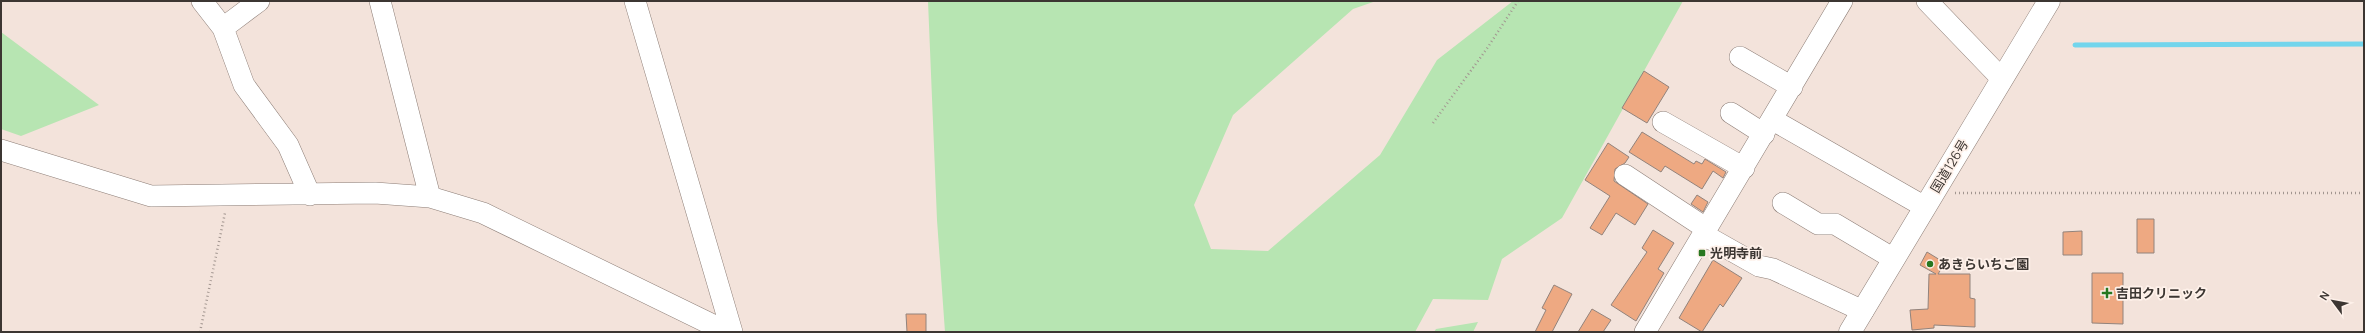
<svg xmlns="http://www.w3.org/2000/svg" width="2365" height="333" viewBox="0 0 2365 333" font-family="Manrope,'Noto Sans JP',sans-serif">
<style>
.green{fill:#b7e5b2}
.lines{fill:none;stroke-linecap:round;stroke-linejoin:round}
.stream{stroke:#72d5ec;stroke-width:5}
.building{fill:#eea982;stroke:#92837c}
.minor-casing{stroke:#8d7e77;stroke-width:22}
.highway-casing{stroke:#8d7e77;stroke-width:23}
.path{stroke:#a29690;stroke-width:2.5;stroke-dasharray:1 3;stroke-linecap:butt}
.minor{stroke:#fff;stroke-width:21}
.highway{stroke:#fff;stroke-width:22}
.poi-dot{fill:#287720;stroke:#fef1ea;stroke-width:1.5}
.labels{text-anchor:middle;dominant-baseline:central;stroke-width:3.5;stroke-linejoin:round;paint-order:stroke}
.street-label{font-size:13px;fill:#3c3632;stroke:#fef1ea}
.poi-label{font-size:13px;font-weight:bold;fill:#3c3632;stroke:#fef1ea;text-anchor:start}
</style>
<rect width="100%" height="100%" fill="#f3e3db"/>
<path class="green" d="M928,1H1376L1353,9L1233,115L1194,205L1211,249L1268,251L1380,155L1437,60L1513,1H1683L1562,218L1502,259L1488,300L1433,299L1415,332H945L937,220Z
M1,32L99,105L21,136L1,129Z
M1478,322L1473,332H1434L1436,329Z"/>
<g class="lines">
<path class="stream" d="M2075,45L2364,44"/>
</g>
<path class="building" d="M1644,71L1669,87L1647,123L1622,108Z
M1642,132L1694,164L1696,161L1702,164L1705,159L1726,172L1723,178L1713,171L1702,189L1665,166L1661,172L1629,152Z
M1608,143L1629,157L1625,163L1615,169L1614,181L1648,204L1635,225L1616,213L1602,235L1590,228L1610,196L1585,180Z
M1697,195L1708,202L1703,212L1691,204Z
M2137,219H2154V253H2137Z
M1653,230L1674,243L1658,269L1664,273L1636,321L1611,305L1647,252L1642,248Z
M2082,231V255H2063V232Z
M1927,252L1945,263L1938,274H1970V298L1975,299V327L1934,325V328L1912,330L1910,310L1928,309L1929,274H1936L1920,265Z
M1713,260L1742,278L1723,307L1720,304L1702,332L1679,318Z
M2092,273H2123V324L2092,323Z
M1554,285L1572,294L1552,332H1535L1546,310L1542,308Z
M1592,309L1611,320L1603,332H1578Z
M906,314H926V332H907Z"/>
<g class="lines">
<g class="minor-casing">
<path id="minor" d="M202,1L223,28L244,85L288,145L310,195
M380,1L430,197
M635,1L732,332
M1927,1L2002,79
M223,28L259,1
M1740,57L1792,87
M1731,113L1764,134
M1773,120L1925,207
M1663,122L1744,168
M1,150L151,196L375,193L430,197L483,213L727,332
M1625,175L1707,229
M1783,203L1818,224H1835L1894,259
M1704,235L1759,266L1773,269L1863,311
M1645,332L1842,1"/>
</g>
<g class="highway-casing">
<path id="highway" d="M1850,332L2049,1"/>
</g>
<path class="path" d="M1433,123L1488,47L1518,1
M1955,193H2364
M200,332L225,213"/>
<use href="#minor" class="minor"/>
<use href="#highway" class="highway"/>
</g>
<g class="poi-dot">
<rect x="1698" y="249" width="8" height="8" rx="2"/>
<circle cx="1930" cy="264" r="4"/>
<path d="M2105 287h4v4h4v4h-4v4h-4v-4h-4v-4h4z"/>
</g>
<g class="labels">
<g class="street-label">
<text transform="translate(1949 166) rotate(-59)">国道126号</text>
</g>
<g class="poi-label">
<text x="1710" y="253">光明寺前</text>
<text x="1938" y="264">あきらいちご園</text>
<text x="2116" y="293">吉田クリニック</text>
</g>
</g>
<rect width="2365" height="333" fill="none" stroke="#3c3632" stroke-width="4"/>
<g transform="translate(2333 301) rotate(302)" stroke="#fef1ea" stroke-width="3" paint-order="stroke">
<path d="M0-3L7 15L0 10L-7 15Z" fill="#3c3632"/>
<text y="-6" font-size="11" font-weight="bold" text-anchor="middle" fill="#3c3632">N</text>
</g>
</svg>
